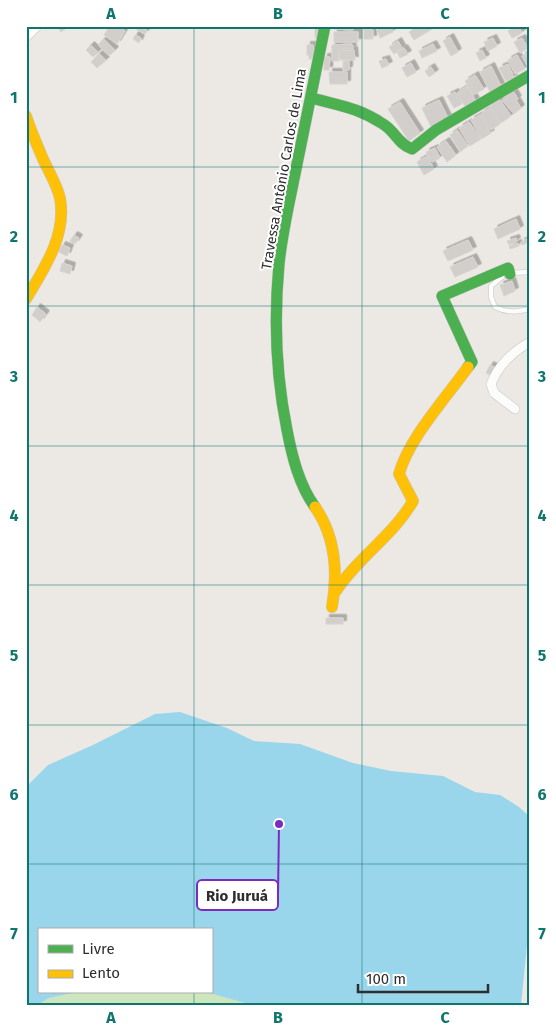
<svg xmlns="http://www.w3.org/2000/svg" width="556" height="1031" viewBox="0 0 556 1031" font-family="'Fira Sans',sans-serif">
<style>
.green{fill:#cee6be}
.water{fill:#99d6ec}
.building{fill:#d1cecb;stroke:#d7d4d0;filter:url(#shadow)}
.lines{fill:none;stroke-linecap:round;stroke-linejoin:round}
.lane-casing{stroke:#c5c4c5;stroke-width:5.5}
.street-casing{stroke:#c5c4c5;stroke-width:10}
.fast-casing{stroke:#c5c4c5;stroke-width:12}
.slow-casing{stroke:#c5c4c5;stroke-width:12}
.lane{stroke:#fcfcfb;stroke-width:4.5}
.street{stroke:#fcfcfb;stroke-width:9}
.fast{stroke:#4caf50;stroke-width:11}
.slow{stroke:#ffc107;stroke-width:11}
.grid{fill:none;stroke:#0f766e;stroke-width:1;stroke-opacity:0.55}
.labels{text-anchor:middle;dominant-baseline:central;stroke-width:4;stroke-linejoin:round;paint-order:stroke}
.street-label{font-size:14px;fill:#2e2e2e;stroke:#fff}
.leader{fill:none;stroke:#7b2cbf;stroke-width:2}
.callout-dot{fill:#7b2cbf;stroke:#fff;stroke-width:2}
.callout{fill:#fff;stroke:#7b2cbf;stroke-width:2}
.callout-label{font-size:15px;text-anchor:middle;font-weight:bold;fill:#2e2e2e}
.neatline{fill:none;stroke:#0f766e;stroke-width:2}
.grid-label{font-size:16px;text-anchor:middle;font-weight:bold;fill:#0f766e}
</style>
<defs>
<filter id="shadow"><feDropShadow dx="3.5" dy="-3.5" stdDeviation="0" flood-color="#0004"/></filter>
</defs>
<rect width="100%" height="100%" fill="#ece8e4"/>
<path class="green" d="M77,992H206L252,1005H37L49,998Z"/>
<path class="water" d="M180,712L227,728L254,741L300,744L353,763L391,771L443,776L475,792L500,795L519,807L530,817V915L521,1005H252L206,992H211V930H39V992H77L49,998L37,1005H26V787L48,765L93,745L155,714Z"/>
<path class="building" d="M57,26H69L61,32Z
M110,26H118L125,31L117,44L104,35Z
M138,26H146L144,29L147,31L145,34L136,29Z
M315,26H321V38H315Z
M333,26H356L353,27V30L333,29Z
M364,26H371V30H373V39H364Z
M378,26H390L393,32L380,38L376,27Z
M418,26H430L432,29L414,40L409,32Z
M516,26H518L522,33L512,38L508,31Z
M334,32H358V42H334Z
M135,35L141,38L139,43L133,39Z
M450,37L458,52L451,56L443,41Z
M493,38L497,46L488,51L484,42Z
M522,38L528,48L520,53L514,42Z
M104,39L115,50L109,56L98,45Z
M398,41L402,48L394,54L389,47Z
M352,44L353,49H339V61H332V45Z
M433,44L437,51L422,58L419,51Z
M91,45L98,52L93,57L86,50Z
M307,45H313L314,56H312V59H309V55H307Z
M404,48L408,54L400,58L397,52Z
M354,50L355,60H340L339,51Z
M482,50L486,58L480,61L476,53Z
M530,51V69H529L522,56Z
M99,54L106,60L97,68L91,62Z
M517,55L525,69L515,74L508,60Z
M324,57H330L329,70H324Z
M386,59L389,65L382,68L379,61Z
M343,61H349V70L343,71Z
M411,63L416,72L407,77L402,68Z
M508,64L514,78L506,81L499,68Z
M491,66L501,86L490,92L480,72Z
M431,67L435,73L429,77L425,71Z
M329,72H347V84H330Z
M475,75L484,89L473,95L465,81Z
M467,86L476,101L466,108L457,93Z
M513,91L518,99L516,100L521,108L514,114L502,100Z
M455,92L462,104L454,108L447,96Z
M439,100L448,118L431,127L422,108Z
M500,100L511,116L501,123L490,106Z
M400,102L420,133L409,141L388,109Z
M490,108L500,124L491,130L481,114Z
M480,115L491,133L482,139L471,120Z
M469,122L481,139L470,146L459,128Z
M457,130L468,146L460,152L450,135Z
M446,141L456,155L447,162L437,147Z
M435,148L440,158L432,162L426,152Z
M427,156L434,169L424,175L417,162Z
M516,219L520,229L498,239L494,229Z
M74,235L79,238L75,244L70,241Z
M516,238L517,241L509,245L507,241Z
M527,239L529,242L522,245L521,242Z
M468,240L473,250L448,261L443,251Z
M518,243L519,246L510,249L509,246Z
M62,245L70,248L67,256L59,252Z
M473,257L478,267L455,277L450,267Z
M62,263L72,266L70,274L60,271Z
M512,281L515,291L504,296L500,285Z
M37,307L46,314L40,322L32,315Z
M490,365L496,368L492,376L486,373Z
M326,618H343V624H326Z"/>
<g class="lines">
<g class="lane-casing">
<path id="lane" d="M511,273L530,272
M502,277L491,286V297L495,307C507,313 517,312 530,309"/>
</g>
<g class="street-casing">
<path id="street" d="M26,37L37,26
M515,409L494,393L491,384C498,366 513,351 530,342"/>
</g>
<g class="fast-casing">
<path id="fast" d="M312,98C340,106 357,107 383,124C396,132 397,143 412,149L436,130L530,75
M468,367L472,362L442,296L508,268L510,274
M315,507C299,485 292,456 287,430C276,376 274,318 279,264C282,234 289,204 295,174C305,125 315,75 325,26"/>
</g>
<g class="slow-casing">
<path id="slow" d="M26,116C31,131 37,145 43,159C49,172 57,185 60,198C67,235 44,269 26,299
M315,507C336,537 338,572 332,607
M336,591C358,557 393,536 413,501L399,474C409,438 446,398 468,367"/>
</g>
<use href="#lane" class="lane"/>
<use href="#street" class="street"/>
<use href="#fast" class="fast"/>
<use href="#slow" class="slow"/>
</g>
<path class="grid" d="M194,26V930M362,26V1005M26,167H530M26,306H530M26,446H530M26,585H530M26,725H530M26,864H530M194,992V1005"/>
<g class="labels">
<g class="street-label">
<text transform="translate(284 169) rotate(-80)">Travessa Antônio Carlos de Lima</text>
</g>
</g>
<path class="leader" d="M279 824L278 895"/>
<circle class="callout-dot" cx="279" cy="824" r="5"/>
<rect class="callout" x="197" y="880" width="81" height="30" rx="5"/>
<g class="callout-label">
<text x="237" y="901">Rio Juruá</text>
</g>
<rect width="556" height="1031" fill="none" stroke="#ffffff" stroke-width="55"/>
<rect x="38" y="928" width="175" height="65" fill="#ffffff" stroke="#ababab"/>
<rect x="48" y="945" width="25" height="8" fill="#4caf50" stroke="#ababab"/>
<text x="82" y="954" font-size="15" fill="#2e2e2e">Livre</text>
<rect x="48" y="970" width="25" height="8" fill="#ffc107" stroke="#ababab"/>
<text x="82" y="978" font-size="15" fill="#2e2e2e">Lento</text>
<path d="M358 984v8h130v-8" fill="none" stroke="#2e2e2e" stroke-width="2.5"/>
<text x="366" y="984" font-size="15" fill="#2e2e2e" stroke="#ffffff" stroke-width="4" paint-order="stroke">100 m</text>
<rect x="28" y="28" width="500" height="976" class="neatline"/>
<g class="grid-label">
<text x="111" y="19">A</text>
<text x="278" y="19">B</text>
<text x="445" y="19">C</text>
<text x="14" y="103">1</text>
<text x="542" y="103">1</text>
<text x="14" y="242">2</text>
<text x="542" y="242">2</text>
<text x="14" y="382">3</text>
<text x="542" y="382">3</text>
<text x="14" y="521">4</text>
<text x="542" y="521">4</text>
<text x="14" y="661">5</text>
<text x="542" y="661">5</text>
<text x="14" y="800">6</text>
<text x="542" y="800">6</text>
<text x="14" y="939">7</text>
<text x="542" y="939">7</text>
<text x="111" y="1023">A</text>
<text x="278" y="1023">B</text>
<text x="445" y="1023">C</text>
</g>
</svg>
